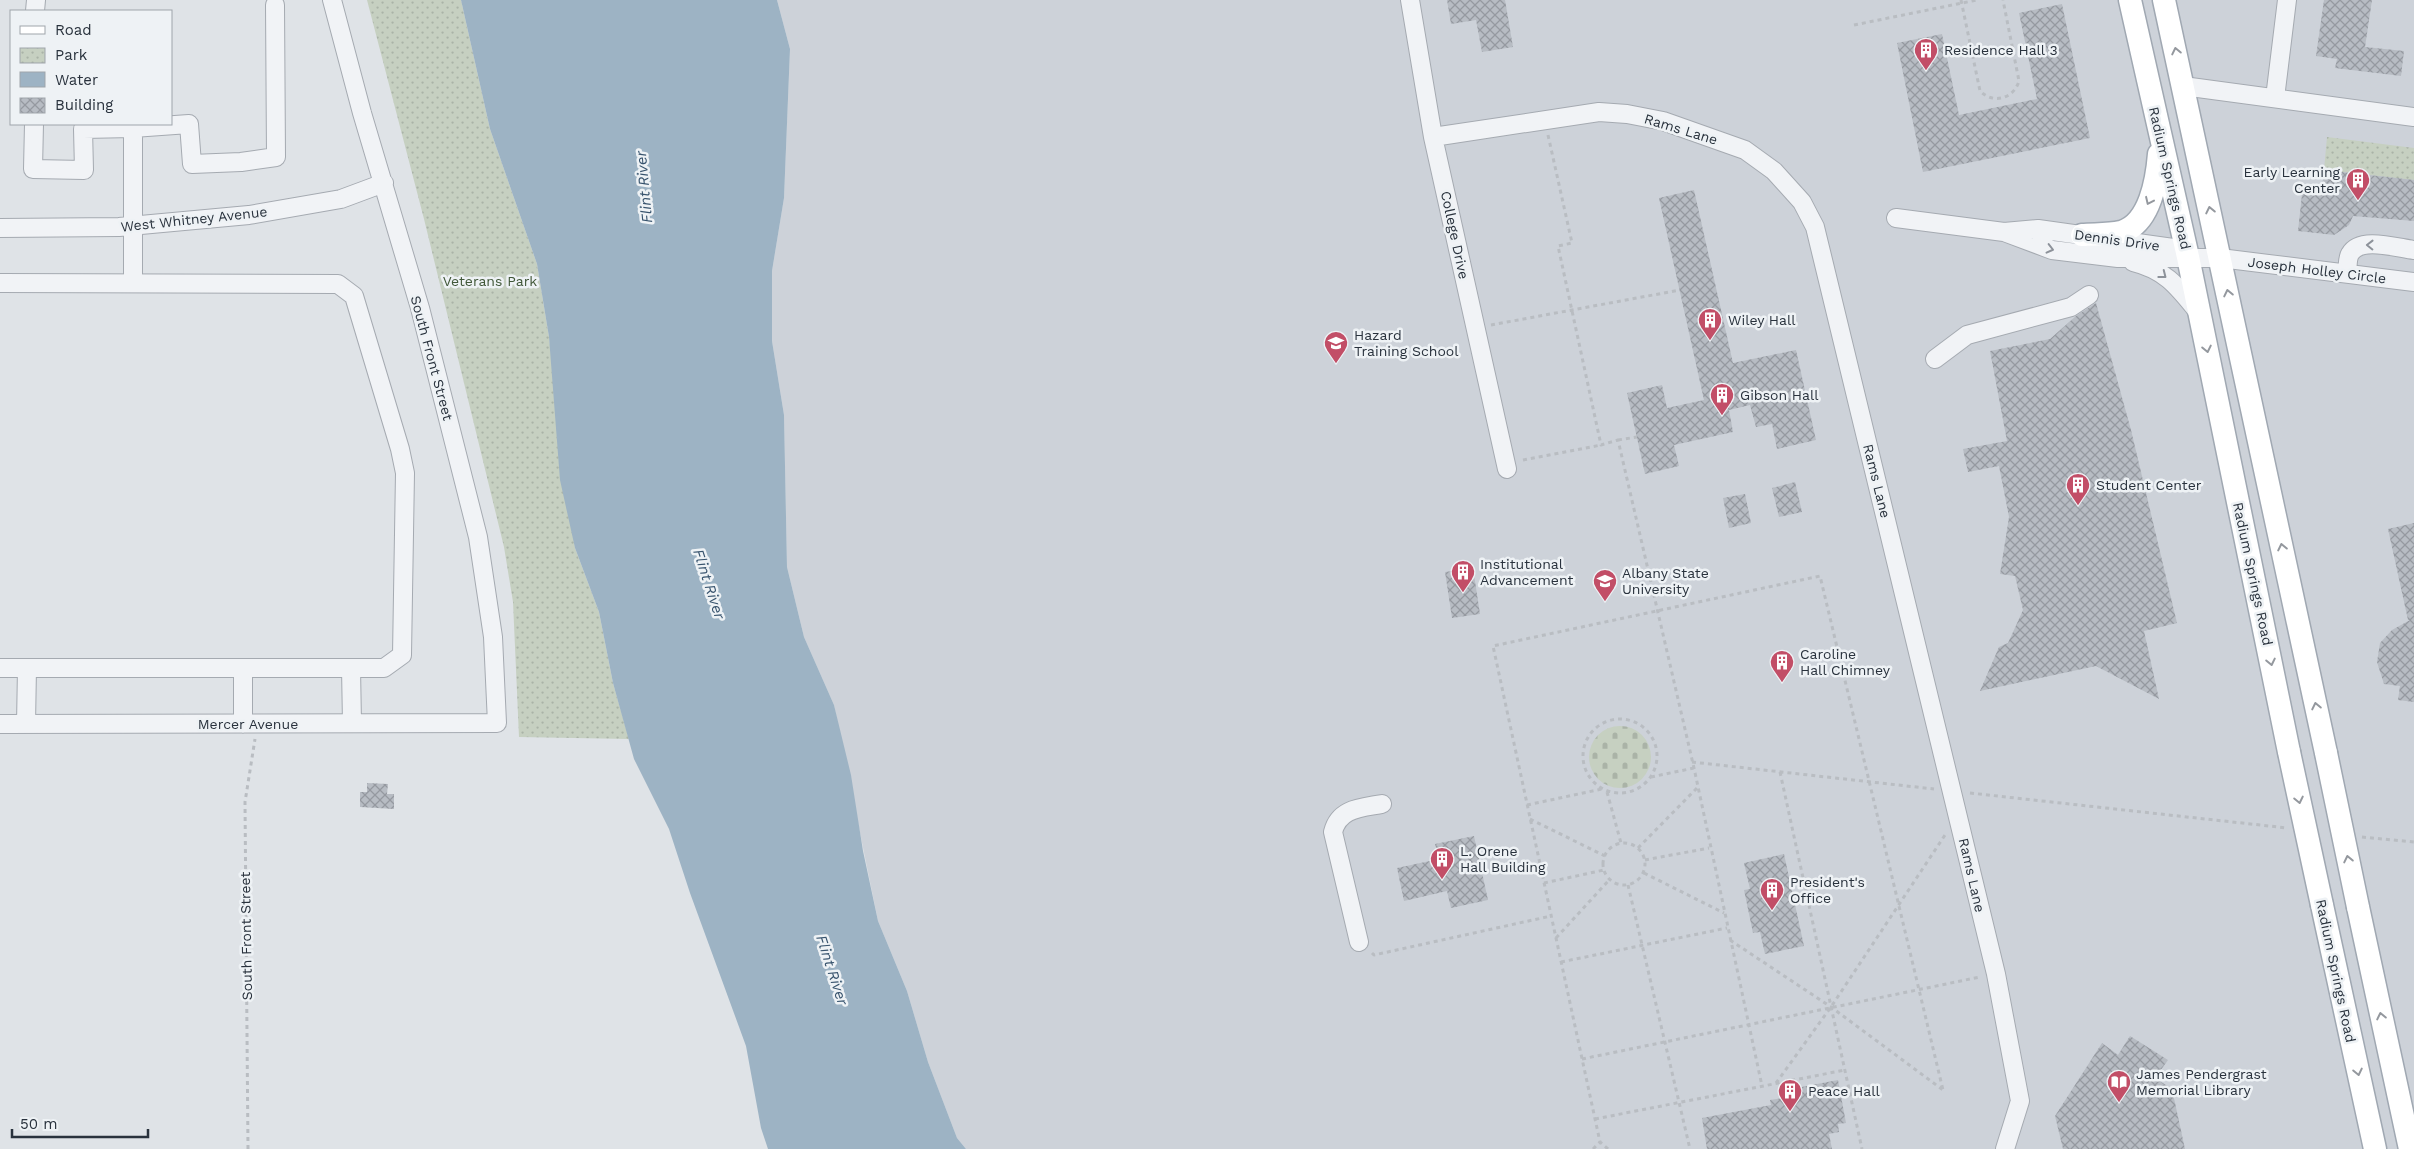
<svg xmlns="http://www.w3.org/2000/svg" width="2414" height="1149" viewBox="0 0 2414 1149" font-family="'Work Sans',sans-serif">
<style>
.built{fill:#cdd2d9}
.cemetery{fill:url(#cemetery-stones)}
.park{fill:url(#park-dots)}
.water{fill:#9db3c4}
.building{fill:url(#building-cross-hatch)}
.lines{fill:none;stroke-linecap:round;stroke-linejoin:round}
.minor-casing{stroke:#a5aab1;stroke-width:20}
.major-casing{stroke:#a0a8b2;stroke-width:25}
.path{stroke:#b9bdc2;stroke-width:3;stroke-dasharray:4 4;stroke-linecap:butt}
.minor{stroke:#f1f3f6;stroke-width:18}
.major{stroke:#fff;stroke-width:22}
.major-bridge-casing{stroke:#a0a8b2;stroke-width:25;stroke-linecap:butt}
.major-bridge{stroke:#fff;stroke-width:22}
.oneway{stroke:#94989e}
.oneway2{stroke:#8d929a}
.labels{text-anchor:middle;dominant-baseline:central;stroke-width:5;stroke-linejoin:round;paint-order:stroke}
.poi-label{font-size:14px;fill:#29323d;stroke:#eef2f5;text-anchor:start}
.street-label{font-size:14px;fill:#29323d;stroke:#eef2f5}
.park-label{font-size:14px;fill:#405738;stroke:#eef2f5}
.water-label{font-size:15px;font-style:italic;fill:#37536d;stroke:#eef2f5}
</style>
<defs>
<pattern id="cemetery-stones" width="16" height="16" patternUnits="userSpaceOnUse" patternTransform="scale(1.25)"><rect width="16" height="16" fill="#c6d0c1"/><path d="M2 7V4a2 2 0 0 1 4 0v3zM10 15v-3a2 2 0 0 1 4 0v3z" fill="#aab3a7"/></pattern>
<pattern id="park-dots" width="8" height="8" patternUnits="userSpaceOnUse" patternTransform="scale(1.25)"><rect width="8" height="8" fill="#c6d0c1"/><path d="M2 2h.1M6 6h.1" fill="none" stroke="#aab3a7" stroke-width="1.8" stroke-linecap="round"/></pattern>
<pattern id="building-cross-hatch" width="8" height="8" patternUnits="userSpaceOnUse" patternTransform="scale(1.25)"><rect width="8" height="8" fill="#b7bcc3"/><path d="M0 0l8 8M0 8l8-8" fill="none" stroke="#9599a0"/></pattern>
</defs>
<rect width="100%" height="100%" fill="#dfe3e7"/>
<path class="built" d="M777,0H2414V1149H966L957,1138L928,1062L907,991L878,921L834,705L804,637L787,567L784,415L772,341V271L784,198L790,49Z"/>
<path class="cemetery" d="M1589 757a31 31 0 1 1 62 0a31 31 0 1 1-62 0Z"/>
<path class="park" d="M367,0H461L490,129L537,264L549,337L575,548L599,612L613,683L629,739L519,737L513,602L504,547L424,219Z
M2327,137L2414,148V180L2324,170Z"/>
<path class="water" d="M461,0H777L790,49L784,198L772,271V341L784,415L787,567L804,637L834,705L851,775L863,851L878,921L907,991L928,1062L957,1138L966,1149H768L761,1128L746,1046L690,893L669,829L634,759L613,683L599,612L575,548L560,480L549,337L537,264L490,129Z"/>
<path class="building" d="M1447,0H1505L1513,47L1482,52L1476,20L1451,24Z
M2324,0H2372L2365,47L2404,51L2401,76L2335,68L2337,59L2316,56Z
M2062,4L2090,138L1923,172L1897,43L1942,34L1959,115L2037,99L2019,13Z
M2324,170L2414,180V221L2353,216L2349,225L2334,235L2298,231L2303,185L2322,187Z
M1694,190L1733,363L1796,350L1816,440L1777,449L1772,424L1756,427L1750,405L1729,410L1733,432L1674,445L1679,466L1645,474L1627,393L1662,385L1667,408L1704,400L1659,198Z
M2096,303L2131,430L2177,623L2144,631L2159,699L2096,666L1980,691L1999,647L2008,643L2023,610L2015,576L2000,574L2009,517L1999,466L1968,472L1963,449L2007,441L1990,351L2050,339L2076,316Z
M1795,482L1802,512L1779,517L1772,488Z
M1745,494L1751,523L1729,528L1723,498Z
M2414,523V702L2398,700L2400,686L2384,684L2377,662L2380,643L2392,630L2410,620H2408L2388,529Z
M1473,568L1480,614L1452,618L1445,572Z
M367,783L388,784L387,794H394V809L360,807V792H367Z
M1474,836L1488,900L1451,908L1447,891L1404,901L1397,868L1439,859L1435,844Z
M1784,854L1804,946L1765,954L1760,932L1753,933L1744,890L1750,889L1744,863Z
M2130,1036L2168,1060L2155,1078L2172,1089L2185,1149H2063L2055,1116L2102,1043L2118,1055Z
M1838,1080L1846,1123L1838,1124L1839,1132L1829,1134L1832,1149H1707L1702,1118L1771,1105L1770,1100L1790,1097L1786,1090Z"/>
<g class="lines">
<g class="minor-casing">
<path id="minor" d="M1410,0L1433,137L1507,469
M35,11L36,0
M2183,86L2414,117
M2275,98L2287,0
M34,124L33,169L84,170L83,129L133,128
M1433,137L1599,112L1627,114L1663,121L1745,150L1774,171L1802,202L1815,227L1996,974L2020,1101L2005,1149
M1896,218L2004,232L2038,229L2173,248
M0,228L119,227L249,215L341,199L384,183
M2004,232L2052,250L2118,258H2220L2414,282
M2133,262C2166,270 2178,287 2199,313
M2347,273C2348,267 2347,259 2350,254C2360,236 2397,248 2414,250
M0,283L338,284L354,296L400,449L405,473L402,655L384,668H0
M133,283V128L189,124L192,164L241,162L276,157L275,5
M1935,359L1967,335L2071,307L2089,295
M243,668V724
M351,668L352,723
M0,724L497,723L493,637L478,537L420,308L362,113L332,0
M26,724L27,668
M1359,942L1333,832C1339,808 1361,808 1382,804"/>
</g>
<g class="major-casing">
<path id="major" d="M2130,0L2188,257L2289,752
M2164,0L2326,753
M2082,235C2094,234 2109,235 2121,232C2150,224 2157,179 2159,154
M2322,905L2375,1149
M2358,907L2410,1149"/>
</g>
<path class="path" d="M1961,0L1980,91C1994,105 2014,98 2019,81L2003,0
M1854,25L1977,0
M1548,135L1572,243L1558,246L1601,445L1618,440L1694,768L1762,1086
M1491,325L1680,290
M1618,440L1637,437
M1523,460L1601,445
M1583 756a37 37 0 1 1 74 0a37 37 0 1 1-74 0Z
M1692,762L1934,789
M1780,772L1862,1149
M1651,777L1694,768
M1607,792L1621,843
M1970,793L2287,828
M1527,805L1602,789
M1530,819L1605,856
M2362,837L2414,842
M1603 864a21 21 0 1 1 42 0a21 21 0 1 1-42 0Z
M1638,848L1698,787
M1645,860L1709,848
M1644,873L1724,913
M1544,883L1604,870
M1628,885L1690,1149
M1556,938L1610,879
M1730,940L1831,1007L1943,1090
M1372,953L1374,955L1551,916
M1561,962L1727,928
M1582,1059L1980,977
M1776,1083L1831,1007L1945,835
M1595,1119L1845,1070
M248,1149L245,802L255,739
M1593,1149L1600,1142
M1608,1149L1600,1142L1493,646L1820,576L1943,1090"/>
<use href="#minor" class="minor"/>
<use href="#major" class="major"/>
<g class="major-bridge-casing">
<path id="major-bridge" d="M2289,752L2322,905
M2326,753L2358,907"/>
</g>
<use href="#major-bridge" class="major-bridge"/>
</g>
<defs><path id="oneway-chevron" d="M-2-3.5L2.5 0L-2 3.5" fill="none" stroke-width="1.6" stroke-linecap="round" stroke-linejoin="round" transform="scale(1.25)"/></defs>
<g class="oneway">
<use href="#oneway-chevron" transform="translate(2176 51) rotate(-102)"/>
<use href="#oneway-chevron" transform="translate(2149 201) rotate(115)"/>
<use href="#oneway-chevron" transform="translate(2210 210) rotate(-102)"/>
<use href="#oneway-chevron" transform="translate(2228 293) rotate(-102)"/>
<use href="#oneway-chevron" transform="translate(2207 349) rotate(78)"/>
<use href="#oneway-chevron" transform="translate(2282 547) rotate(-102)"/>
<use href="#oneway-chevron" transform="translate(2271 662) rotate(78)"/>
<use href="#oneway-chevron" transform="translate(2316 706) rotate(-102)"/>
<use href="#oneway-chevron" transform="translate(2299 800) rotate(78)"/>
<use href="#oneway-chevron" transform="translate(2348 859) rotate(-102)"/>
<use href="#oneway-chevron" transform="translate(2381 1016) rotate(-102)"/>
<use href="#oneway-chevron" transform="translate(2358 1072) rotate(78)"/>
</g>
<g class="oneway2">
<use href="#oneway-chevron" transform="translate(2370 245) rotate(-179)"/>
<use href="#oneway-chevron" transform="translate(2050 249) rotate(14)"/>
<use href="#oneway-chevron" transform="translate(2163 275) rotate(38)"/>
</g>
<defs>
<g id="building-pin" transform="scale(1.25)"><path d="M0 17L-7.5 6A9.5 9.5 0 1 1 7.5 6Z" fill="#c24e67" stroke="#eef2f5"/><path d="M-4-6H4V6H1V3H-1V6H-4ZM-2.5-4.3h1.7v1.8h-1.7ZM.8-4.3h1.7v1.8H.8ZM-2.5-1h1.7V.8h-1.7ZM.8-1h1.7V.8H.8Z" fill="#fff"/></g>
<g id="school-pin" transform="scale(1.25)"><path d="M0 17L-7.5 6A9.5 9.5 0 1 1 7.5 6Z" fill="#c24e67" stroke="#eef2f5"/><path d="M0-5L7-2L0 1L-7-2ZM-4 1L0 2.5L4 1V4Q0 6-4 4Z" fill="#fff"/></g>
<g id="university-pin" transform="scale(1.25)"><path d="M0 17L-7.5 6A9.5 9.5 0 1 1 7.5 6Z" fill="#c24e67" stroke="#eef2f5"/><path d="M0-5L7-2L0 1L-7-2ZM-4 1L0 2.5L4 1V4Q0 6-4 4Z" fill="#fff"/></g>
<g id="library-pin" transform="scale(1.25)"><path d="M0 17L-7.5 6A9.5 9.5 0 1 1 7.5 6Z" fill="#c24e67" stroke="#eef2f5"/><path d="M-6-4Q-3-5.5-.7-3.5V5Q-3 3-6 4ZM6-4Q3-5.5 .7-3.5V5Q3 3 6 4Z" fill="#fff"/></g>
</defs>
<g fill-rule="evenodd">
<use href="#building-pin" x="1926" y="50"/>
<use href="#building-pin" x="2358" y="180"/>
<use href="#building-pin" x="1710" y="320"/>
<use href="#school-pin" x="1336" y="343"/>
<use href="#building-pin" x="1722" y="395"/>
<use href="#building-pin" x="2078" y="485"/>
<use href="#building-pin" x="1463" y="572"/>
<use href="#university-pin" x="1605" y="581"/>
<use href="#building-pin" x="1782" y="662"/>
<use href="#building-pin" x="1442" y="859"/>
<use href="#building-pin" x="1772" y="890"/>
<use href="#library-pin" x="2119" y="1082"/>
<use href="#building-pin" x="1790" y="1091"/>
</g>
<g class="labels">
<g class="poi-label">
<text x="1944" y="50">Residence Hall 3</text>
<text x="2340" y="172" text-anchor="end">Early Learning<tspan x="2340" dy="16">Center</tspan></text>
<text x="1728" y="320">Wiley Hall</text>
<text x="1354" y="335">Hazard<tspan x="1354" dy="16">Training School</tspan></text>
<text x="1740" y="395">Gibson Hall</text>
<text x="2096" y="485">Student Center</text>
<text x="1480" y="564">Institutional<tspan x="1480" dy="16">Advancement</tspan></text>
<text x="1622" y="573">Albany State<tspan x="1622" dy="16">University</tspan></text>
<text x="1800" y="654">Caroline<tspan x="1800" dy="16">Hall Chimney</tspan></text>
<text x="1460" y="851">L. Orene<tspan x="1460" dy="16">Hall Building</tspan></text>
<text x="1790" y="882">President's<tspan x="1790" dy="16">Office</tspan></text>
<text x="2136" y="1074">James Pendergrast<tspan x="2136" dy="16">Memorial Library</tspan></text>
<text x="1808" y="1091">Peace Hall</text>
</g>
<g class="street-label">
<text transform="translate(1681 129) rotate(17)">Rams Lane</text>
<text transform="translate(2170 178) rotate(77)">Radium Springs Road</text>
<text transform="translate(194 219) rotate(-6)">West Whitney Avenue</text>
<text transform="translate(1455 235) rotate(78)">College Drive</text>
<text transform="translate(2117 240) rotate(8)">Dennis Drive</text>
<text transform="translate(2317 270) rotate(7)">Joseph Holley Circle</text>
<text transform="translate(432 358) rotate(75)">South Front Street</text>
<text transform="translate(1877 481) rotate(76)">Rams Lane</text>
<text transform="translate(2253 574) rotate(78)">Radium Springs Road</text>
<text x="248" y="724">Mercer Avenue</text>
<text transform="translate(1972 875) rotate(77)">Rams Lane</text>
<text transform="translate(246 936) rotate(-91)">South Front Street</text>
<text transform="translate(2336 971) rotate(78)">Radium Springs Road</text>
</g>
<g class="park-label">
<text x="490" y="281">Veterans Park</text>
</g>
<g class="water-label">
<text transform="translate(644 187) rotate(-95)">Flint River</text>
<text transform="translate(709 584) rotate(72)">Flint River</text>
<text transform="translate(832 970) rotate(72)">Flint River</text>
</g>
</g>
<rect x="10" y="10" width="162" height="115" fill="#eef2f5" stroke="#9fa5ab"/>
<rect x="20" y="26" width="25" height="8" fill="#ffffff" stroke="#9fa5ab"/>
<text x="55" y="35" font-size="15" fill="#29323d">Road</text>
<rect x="20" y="48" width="25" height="15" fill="url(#park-dots)" stroke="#9fa5ab"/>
<text x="55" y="60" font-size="15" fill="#29323d">Park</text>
<rect x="20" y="72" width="25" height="15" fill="#9db3c4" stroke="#9fa5ab"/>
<text x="55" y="85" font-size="15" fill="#29323d">Water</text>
<rect x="20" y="98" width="25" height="15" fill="url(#building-cross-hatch)" stroke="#9fa5ab"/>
<text x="55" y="110" font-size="15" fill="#29323d">Building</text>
<path d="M12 1129v8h136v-8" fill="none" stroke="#29323d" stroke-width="2.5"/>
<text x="20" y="1129" font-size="15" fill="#29323d" stroke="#eef2f5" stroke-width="4" paint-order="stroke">50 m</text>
</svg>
